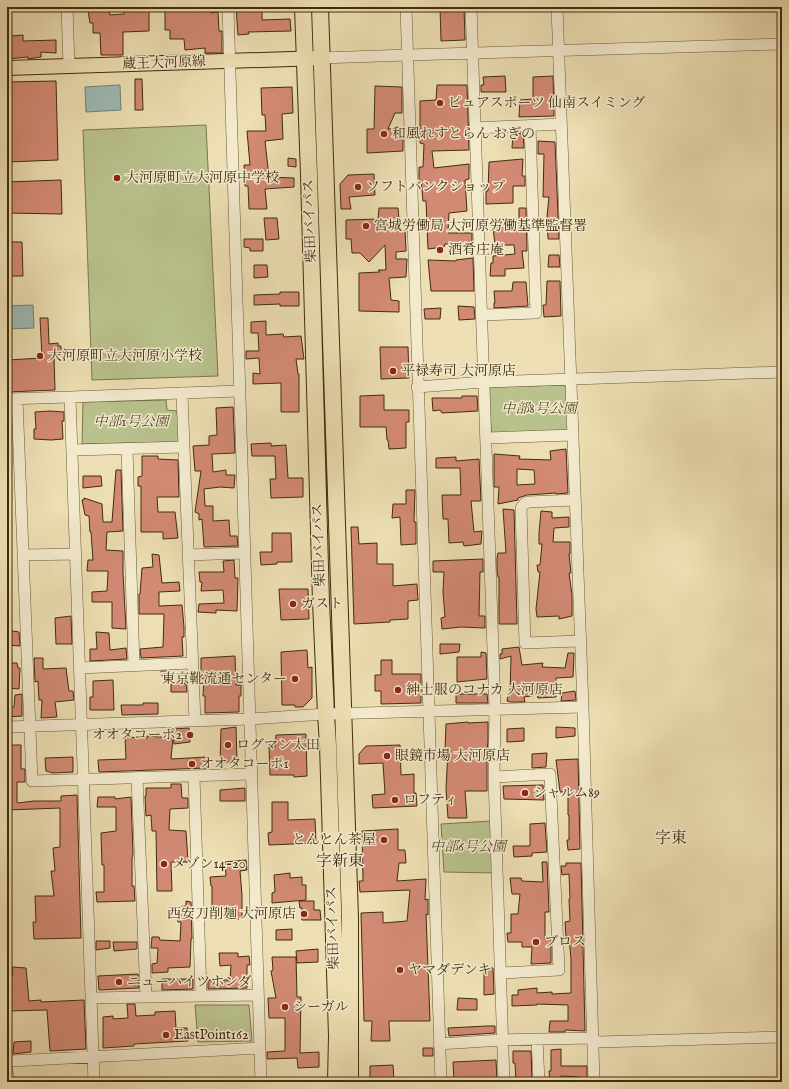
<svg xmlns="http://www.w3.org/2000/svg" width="789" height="1089" viewBox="0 0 789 1089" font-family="'IM FELL English','Noto Serif JP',serif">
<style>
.green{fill:#b9c18c;stroke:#7c764e}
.water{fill:#9dbab7;stroke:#788174}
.building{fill:#d38a75;stroke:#402c0f;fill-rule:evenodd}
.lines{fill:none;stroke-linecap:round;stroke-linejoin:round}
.minor-casing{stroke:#6b5938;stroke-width:12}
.major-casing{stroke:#402c0f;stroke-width:16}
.highway-casing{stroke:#402c0f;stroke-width:18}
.minor{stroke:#f3eace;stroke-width:11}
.major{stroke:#eddfb3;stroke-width:14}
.highway{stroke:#eddfb3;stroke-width:16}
.poi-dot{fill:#8f2418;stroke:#f3eace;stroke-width:1.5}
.labels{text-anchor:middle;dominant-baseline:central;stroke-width:3;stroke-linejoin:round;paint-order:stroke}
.street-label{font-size:14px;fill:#402c0f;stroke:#f3eace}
.poi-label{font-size:14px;fill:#402c0f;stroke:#f3eace;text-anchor:start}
.park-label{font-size:14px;font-style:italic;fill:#584a28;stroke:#f3eace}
.quarter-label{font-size:16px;fill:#402c0f;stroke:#f3eace}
</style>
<rect width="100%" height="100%" fill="#eddfb3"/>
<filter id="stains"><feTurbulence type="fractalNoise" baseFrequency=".005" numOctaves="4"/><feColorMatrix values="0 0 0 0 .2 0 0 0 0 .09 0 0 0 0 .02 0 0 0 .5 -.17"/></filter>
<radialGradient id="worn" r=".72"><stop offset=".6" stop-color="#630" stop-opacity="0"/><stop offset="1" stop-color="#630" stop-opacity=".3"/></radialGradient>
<path class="green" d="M206,125L218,376L92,380L83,130Z
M563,385L566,388L568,428L565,431L493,434L491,431L489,389L492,387Z
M166,400L167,410L177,411L181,442L82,444L83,402Z
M491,821L494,873L444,872L441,824Z
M195,1005H249L252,1041L198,1042Z"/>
<path class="water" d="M120,85L121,110L86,112L85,87Z
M33,305L34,328L7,329V306Z"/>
<path class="building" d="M124,7H149V31L123,32V55H101L100,33H93V23H90L88,11L109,10L110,15L124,14Z
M165,7H211V13L218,12L219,31H222V53H205V48L185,50L184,39H170V30H165Z
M236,7H262V20L290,19L291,31L248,32L249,34L238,35Z
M440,7H464L465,40L441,41Z
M23,35V41L56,40V53L41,52V57L28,59V57L7,59V52L11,51L10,36Z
M505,76L506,92H481V85H484L483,77Z
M553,76L554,116L519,117L520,100L533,99V77Z
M135,79H142L143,110H135Z
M56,81L58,160L7,162V82Z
M437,85H467L469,150L432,151L434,168L469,164V179L465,180L467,211L449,213L448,233H472V245L445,244L444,247L428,249L426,201H423L421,180H419V167H423L424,144L420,143V101L436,100Z
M375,86L402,87V113H395L388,129L396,128V137H403V151L367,153V129H374Z
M292,87L293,113L282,114L283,139L265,141L269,177L294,178V187L265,189L267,209H249L248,186H245L244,165H250L247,131H266L265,115H262L261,88Z
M523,133L524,148H512L513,134Z
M538,141L555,142L559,239H548L547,216L549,197H543L544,154H538Z
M288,158L296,159V167L288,166Z
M523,159L522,176H525V186H513V203L486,204V191H488L489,162Z
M374,174L375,195L349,197L351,209H341L340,184L348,175Z
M61,180L62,214L7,213V182Z
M379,208H398L400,230H405L406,251L396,252V259H407L406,277L389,278L391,300L399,301V312L359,311V273L380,272L378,270H386L385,245L369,262L360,253H352L351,239H346V220L378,219Z
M519,208H526L527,251H522L524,268L505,269V276H490L491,263H493V256L515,254L514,245H495L492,219L519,220Z
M264,218H277L279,239L266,240Z
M244,239H263V251H250V248L244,247Z
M7,242H22L23,276H7Z
M549,255H559L560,267H548Z
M473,258L474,291H431L428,260L456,261V260Z
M254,265H267L268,277L254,278Z
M547,281H560L561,316L544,317L543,305H546Z
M513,282H526L528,306L494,308V303H495L494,291H512Z
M280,292H299V306H280V304L254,305V295L280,294Z
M458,306L474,307L475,319L459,320Z
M441,308L440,319H425L424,309Z
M40,318H48L49,344L58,343V346H61V354L54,356L55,390L7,392V360L42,358Z
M266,321V335L283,334L284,337L301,336L304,359H296L298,374H299V412H281V383L253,384V373L260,374L259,358L246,359V351H259L258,333H251V322Z
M380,347H408L409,378L381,379Z
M384,395V410H409V422H406V448L389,449L388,440H387L386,427H360V396Z
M462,396H477L478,411L442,413L440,410L433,411L432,398H462Z
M233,407L235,453L212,454L213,472L226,470V475H235L234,488L220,487L204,489L205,506H213V521L229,520L230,536H237L238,546L204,547L202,519L199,520V514L195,512L201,471H195L193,446L209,445V436L217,435L216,408Z
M50,411L64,412V421H62L63,439L51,440L34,439V429H36L35,412Z
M271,443V446L286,445L288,478H303V497L271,498L270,479H276L275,456H252L251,444Z
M566,449L568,493L556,494V493L527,495L518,498V500L498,504L499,487H494V454L520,456L519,459L551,460L550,451ZM517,469L534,470L535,484L517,485Z
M142,456H158V459L178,460L179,497H157L158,512H175L178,538L163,539V532H141V486H138V477L142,476Z
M456,457V461L479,459L481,501H471L474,532L482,531L481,544L464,546L463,542L449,543L448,519H443L442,495H461L460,468H436V458Z
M116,470H121L123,531L107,532L106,550L123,551V573L126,629L112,628V602H92V592L107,591L108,573V571H87L88,560H93L91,532H90L89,516L85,515L82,500H84V498L102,504L103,522H112Z
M83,476H101L102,486L83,488Z
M406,490H415L414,522H416V544L401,545L400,517L392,518L393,504H406Z
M503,509L514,510L517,624H499V577H498L497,571V558L498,553H506Z
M541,511L552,512V518L569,517V527L554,528L553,542H570V554H569L571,573H569L572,595V616L559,619V616L537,617L536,609L540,572H538L537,565H540L542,544H539V533Z
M351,527H358L359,544L377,543V564H393V586L417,584L418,600L408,601V619L390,620V622L354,624Z
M272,533H291L292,562H277V564L261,565L260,552H272Z
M152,554L159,555L162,583L179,582L180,591L159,592V606L182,605L184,627V637H182L183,656L141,658L140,649L163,647L164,614H139V594H140L142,568L153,567Z
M483,559V572H480L479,616H485V628L461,627L442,629L441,618L445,617L443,592L444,572H433V561Z
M234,560L235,578H238L237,611L216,610V613L198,612L199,604L224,603L223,590L201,591L202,582H200L199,572H224L223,561Z
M279,589H308L309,619L281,620Z
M71,616L72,644H56L55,618Z
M7,630L19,632L20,646L7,645Z
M96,632L109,633L110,650L126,648L127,659L90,661V649H97Z
M440,644H460L459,652L440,654Z
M519,647L522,665L543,663L542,667L565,668L568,653H574L573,677L556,678V697L538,698L537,695L524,697L525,702H511L507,701L508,694H510L511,656L500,659V654H502V649Z
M307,650L308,668L312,667V698L303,707H295V705H282L281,652Z
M481,652L486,653L487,679L457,682V657H481Z
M235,656L236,685H241V696H239V712L205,713V696H203L204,679H201V658Z
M34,658H43V669L66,668L69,691H73L74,700L55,702L57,717L41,718L42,700H39L38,681L35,682Z
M381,660H392V674H421V703L381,704V691H375V675H381Z
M7,663H17L18,668H20L19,689L7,688Z
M161,671H170V676H162Z
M113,680L114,710H90V697H93V681Z
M186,683L187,692H171V684Z
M575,691L576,700L561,701L562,693Z
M22,694V716L7,717V707H14L15,695Z
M456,694H487L488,703H456Z
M143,703H158V714L122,715L121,705H143Z
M468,722V723L488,722V742L486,755H487V791H465L467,818H448L446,789L448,750H445L446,724Z
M236,727L237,762H220L221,729Z
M556,727L575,728V736L556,738Z
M189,728L190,742L174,744L173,729Z
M524,728V741L507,742V729Z
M306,734L307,776L294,777V775H270L269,747H275L276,735Z
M147,736L173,738L171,759L207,757V768L99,772L98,760L126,759L125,737L147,738Z
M7,745H21V769H25V782H17V802L18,803L34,801H61V796L77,795L81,938L34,939L33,922H36L35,896H54L51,871H55L53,848L60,847V808L7,810Z
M400,745L401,775L414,774V793H416L417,806L373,808L372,795L385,794L383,763L359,764V754L366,746Z
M547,753L546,767L532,768V754Z
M73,757V772L53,773L46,771L45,758Z
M578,759L580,849L568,850L567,840H569V815H568V792H560L556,760Z
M171,784H181L182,798H188V808L170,809L169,830L186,831L188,862H171L172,891H157L156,831H152L151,815L146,816L145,796H146V788H171Z
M543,785L544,800L504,799L503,786Z
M245,788V801H220V790Z
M98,797H115V799L131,797L133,854L132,858V886H134L135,901L97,902L96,892H104V865H102L101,833L116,831V807H97Z
M272,802H288V820L315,819L316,843L269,845L268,833L272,832Z
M545,823L547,852L532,853V856L514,857L513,846H530V824Z
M398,829V850H405L406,863H399L397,881L426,879L425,900L428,899V915L426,914L430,1021H389L390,1041H371L372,1021H364L361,913L383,912V923L407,921L410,890L360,892L359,881H363L362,831Z
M246,860L247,870L240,871L242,895V919H212V886H211L210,877L226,876L225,862Z
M542,862H547L549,912H545V939L551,938V963L531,964L532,947H522V942H508L507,933H511V914H518L520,894H512L510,878H521L522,881L543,882Z
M566,863H581L585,1031L565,1030V1032H549L550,1021H568V1005L537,1004V1005L512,1006V995H518V990L537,988V993L552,992V994L571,993V959L569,937H566L565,922L570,921L569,899H570L569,874L562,875L561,866H566Z
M290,873V878L302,877V885H306V900L272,903V893L275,892L274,875Z
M186,901L191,902L192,939H191L190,967L168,968V972L152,973V964L157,963L158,948H151L152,937H159L160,940L180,941L181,922H178L176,907L186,906Z
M299,901H314V910H320L321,920H302V908H300Z
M292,929V940H276V930Z
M96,941H110V948L96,950Z
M113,942H137V949L114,951Z
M318,949V962L297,963L296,951Z
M219,953H238V957L249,956L250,965H247V988L208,989V980H230L231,965L220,966Z
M272,957H296L297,997H301L300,1053L319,1052V1067L298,1068L297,1058L267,1059V1052L285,1051V1018H269L268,998H276L271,971L273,970Z
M12,967L26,968L29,1001L41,1000V1002L84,1000L86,1049L50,1051L47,1010L7,1011V975H13Z
M484,968H493L494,994L484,995Z
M138,974L139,988L99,990L98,976Z
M162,979H193V989L162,990Z
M458,998L477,999V1010H457Z
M127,1004H135L136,1016L155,1015V1012L175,1011L176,1028H187L188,1041L134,1044V1046L103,1048V1017L113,1016V1019L128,1018Z
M487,1026H495V1033L449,1036L448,1028Z
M31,1041V1052L13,1054L14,1042Z
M423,1048H433V1056H423Z
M561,1049V1066H587V1082H580L579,1077L561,1076V1082H550L549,1071H551V1050Z
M513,1051H531L532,1082H516L515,1063H513Z
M496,1060L497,1082H454L453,1062Z
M393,1065L394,1080L370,1082V1066Z"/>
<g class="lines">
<g class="minor-casing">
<path id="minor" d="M67,7L69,66
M228,7L261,1082
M406,7L441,1082
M471,7L495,709L494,777L504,1082
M557,7L583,707L594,1082
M321,58L408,55L782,44
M475,128L561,124
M482,315L536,313L530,125
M417,387L484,382L782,372
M182,393L184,447
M70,397L239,391
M7,399L70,397L94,1082
M17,399L32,781L251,774
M486,438L573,435
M127,449L134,665
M73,450L184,447L195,721
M575,500L528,502L524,504L521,508L525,643L580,641
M23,555L76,554
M188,555L244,553
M80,668L192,663
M7,727L250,719L326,714L583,707
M194,776L201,996
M494,777L550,774L559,970L501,973
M137,778L146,997
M92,998L257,995
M537,1039L539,1082
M439,1044L502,1040L592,1038L598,1042L782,1037
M7,1063L11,1061L259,1048
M7,1071L10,1082"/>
</g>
<g class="major-casing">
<path id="major" d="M7,68L321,58"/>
</g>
<g class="highway-casing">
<path id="highway" d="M303,7L309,175L321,602L326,714L328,745L337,1036L336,1082
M320,7L350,918V1082"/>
</g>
<use href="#minor" class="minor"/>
<use href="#major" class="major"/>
<use href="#highway" class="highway"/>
</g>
<g class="poi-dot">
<circle cx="440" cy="103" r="4"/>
<circle cx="384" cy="134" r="4"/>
<circle cx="117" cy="178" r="4"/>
<circle cx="358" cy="187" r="4"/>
<circle cx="366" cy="226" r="4"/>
<circle cx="440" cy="250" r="4"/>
<circle cx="40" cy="356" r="4"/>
<circle cx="393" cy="371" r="4"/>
<circle cx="293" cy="604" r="4"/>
<circle cx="295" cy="679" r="4"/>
<circle cx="398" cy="690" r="4"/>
<circle cx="190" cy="735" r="4"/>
<circle cx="228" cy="745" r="4"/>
<circle cx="387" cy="756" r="4"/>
<circle cx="192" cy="764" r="4"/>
<circle cx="525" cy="793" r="4"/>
<circle cx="395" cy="800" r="4"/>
<circle cx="384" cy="840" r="4"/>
<circle cx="164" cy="864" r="4"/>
<circle cx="304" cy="914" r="4"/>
<circle cx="536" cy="942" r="4"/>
<circle cx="400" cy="970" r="4"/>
<circle cx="119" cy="982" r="4"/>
<circle cx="285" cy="1007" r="4"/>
<circle cx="166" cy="1035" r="4"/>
</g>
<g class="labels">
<g class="street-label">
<text transform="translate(164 63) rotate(-2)">蔵王大河原線</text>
<text transform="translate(310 221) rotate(-92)">柴田バイパス</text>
<text transform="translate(319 545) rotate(-92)">柴田バイパス</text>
<text transform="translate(333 928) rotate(-92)">柴田バイパス</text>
</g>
<g class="poi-label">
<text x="448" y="103">ピュアスポーツ 仙南スイミング</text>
<text x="392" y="134">和風れすとらん おぎの</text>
<text x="125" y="178">大河原町立大河原中学校</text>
<text x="366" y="187">ソフトバンクショップ</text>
<text x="374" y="226">宮城労働局 大河原労働基準監督署</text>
<text x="448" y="250">酒肴庄庵</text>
<text x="48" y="356">大河原町立大河原小学校</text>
<text x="401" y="371">平禄寿司 大河原店</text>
<text x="301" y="604">ガスト</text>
<text x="287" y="679" text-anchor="end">東京靴流通センター</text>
<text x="406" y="690">紳士服のコナカ 大河原店</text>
<text x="182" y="735" text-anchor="end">オオタコーポ2</text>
<text x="236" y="745">ログマン太田</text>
<text x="395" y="756">眼鏡市場 大河原店</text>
<text x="200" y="764">オオタコーポ1</text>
<text x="533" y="793">シャルム89</text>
<text x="403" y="800">ロフティ</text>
<text x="376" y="840" text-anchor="end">とんとん茶屋</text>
<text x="172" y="864">メゾン14-20</text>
<text x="296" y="914" text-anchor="end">西安刀削麺 大河原店</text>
<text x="544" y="942">ブロス</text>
<text x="408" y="970">ヤマダデンキ</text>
<text x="127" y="982">ニューハイツホンダ</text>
<text x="293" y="1007">シーガル</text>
<text x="174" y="1035">EastPoint162</text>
</g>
<g class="park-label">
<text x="539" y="409">中部8号公園</text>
<text x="131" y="422">中部1号公園</text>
<text x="468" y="847">中部6号公園</text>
</g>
<g class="quarter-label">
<text x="671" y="839">字東</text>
<text x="340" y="862">字新東</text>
</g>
</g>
<rect width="789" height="1089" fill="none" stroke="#eddfb3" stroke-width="24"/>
<rect x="8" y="8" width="773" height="1073" fill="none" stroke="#402c0f" stroke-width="2"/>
<rect x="12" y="12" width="765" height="1065" fill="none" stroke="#402c0f"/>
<rect width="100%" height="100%" filter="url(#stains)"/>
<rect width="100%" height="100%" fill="url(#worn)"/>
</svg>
